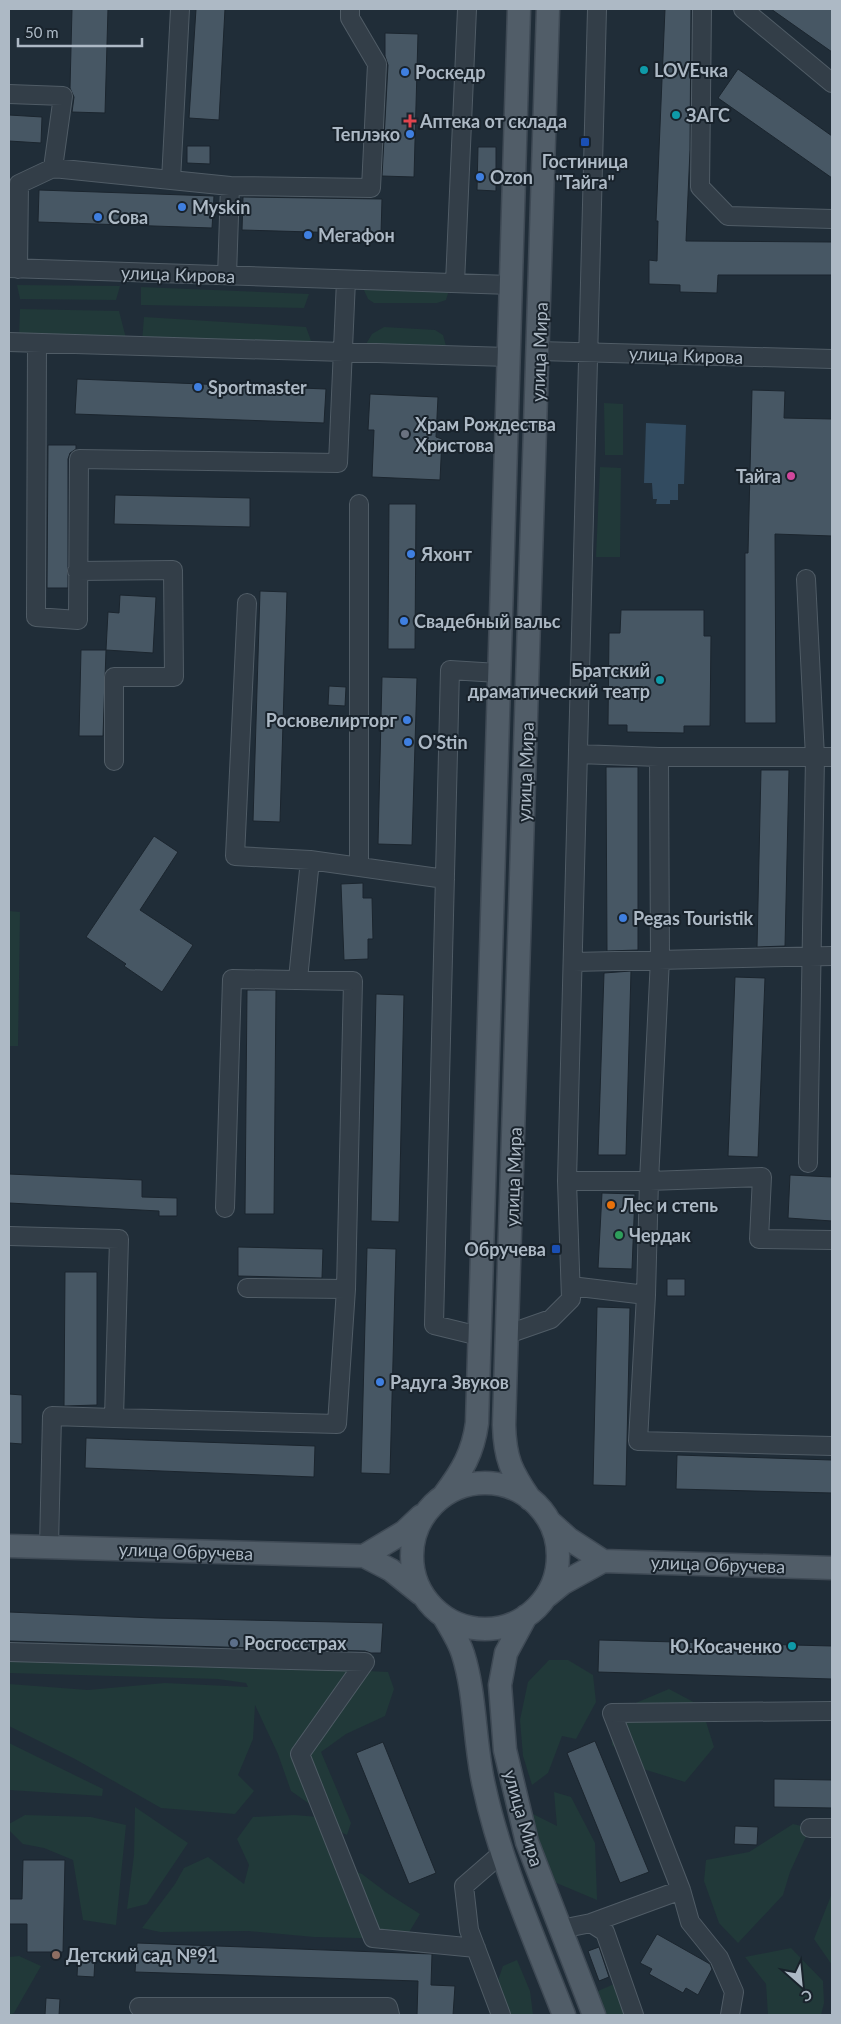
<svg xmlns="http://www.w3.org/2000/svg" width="841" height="2024" viewBox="0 0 841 2024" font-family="Lato,sans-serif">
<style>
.green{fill:#213939}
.water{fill:#324b60}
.building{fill:#475764;stroke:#1b252e}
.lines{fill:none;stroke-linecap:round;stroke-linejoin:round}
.minor-casing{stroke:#505c66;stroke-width:20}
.major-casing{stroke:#3f4a55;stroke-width:25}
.minor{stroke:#333e48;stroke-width:18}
.major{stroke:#515d68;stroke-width:22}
.culture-dot{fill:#0f9aa8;stroke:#19232c;stroke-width:2}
.shop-dot{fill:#3f7fe0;stroke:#19232c;stroke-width:2}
.health-dot{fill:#e0444e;stroke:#19232c;stroke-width:2}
.transit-dot{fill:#1a4fb4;stroke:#19232c;stroke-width:2}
.worship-dot{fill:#6b7280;stroke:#19232c;stroke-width:2}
.hotel-dot{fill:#d1479c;stroke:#19232c;stroke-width:2}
.food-dot{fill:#e8710a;stroke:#19232c;stroke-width:2}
.leisure-dot{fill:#2e9e5b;stroke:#19232c;stroke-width:2}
.service-dot{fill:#5c6f8a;stroke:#19232c;stroke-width:2}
.education-dot{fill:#8d6e63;stroke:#19232c;stroke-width:2}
.labels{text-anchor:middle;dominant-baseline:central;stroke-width:4;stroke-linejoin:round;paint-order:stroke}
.poi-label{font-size:18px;font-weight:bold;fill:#adb9c5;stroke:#19232c;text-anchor:start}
.street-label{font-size:18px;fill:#adb9c5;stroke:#19232c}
</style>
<rect width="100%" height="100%" fill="#202d38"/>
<path class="green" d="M17,285L120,286L116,300L20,299Z
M141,287L309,294L304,308L141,305Z
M363,288L449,290L446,300L437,303H374L368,299Z
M20,309L119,311L127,342L19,337Z
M144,317L306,327L313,346L142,342Z
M384,327L435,330L443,335L446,346L366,344L372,334Z
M604,403L623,404V455H605Z
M600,467L621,468L620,557H596Z
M9,911L20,912L18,1046H9Z
M9,1647L310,1663L347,1670L388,1672L394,1689L385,1716L346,1734L321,1752L351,1823L347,1835L336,1830L321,1812L291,1791L278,1754L255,1705L253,1739L238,1775L254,1791L235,1814L161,1808L75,1759L9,1726V1684L88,1690L165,1683L248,1687L246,1683L218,1679L9,1673Z
M549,1660H568L593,1675L596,1702L576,1739L562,1736L548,1773L532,1785L523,1756L520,1720L528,1682Z
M669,1689L701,1706L714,1747L685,1782L640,1768L612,1745V1713Z
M9,1743L103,1789L102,1796L9,1790Z
M554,1792L571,1797L595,1843L597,1900L547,1879L529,1812L557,1826Z
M135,1807L188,1843L147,1904L127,1909L134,1855Z
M25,1815L91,1817L126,1825L116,1925L83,1920L73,1860L44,1848L23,1844L9,1830V1824Z
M294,1815L319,1817L335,1864L362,1874L387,1893L420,1914L405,1939L314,1937L248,1931L160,1932L142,1928L175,1884L184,1868L208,1857L244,1884L249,1865L237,1839L253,1817Z
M793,1824L810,1828L790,1872L783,1895L738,1943L719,1923L704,1881L706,1860L749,1852Z
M832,1893V1965L814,1939Z
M791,1948L823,1981L824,2003L821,2015H768L766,1984L745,1957Z
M19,1956L41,1966L14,2013L9,2015V1957Z
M517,1960L530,1991L533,2015H509L497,1983L503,1966Z
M614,1984L624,2015H601L596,1999L598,1991Z"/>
<path class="water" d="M646,423L686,425L684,484H678V500H670V504H656L657,499H653L652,483H644Z"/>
<path class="building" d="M72,9H108L105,113L72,112L74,97L70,88Z
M196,9H225L219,120L189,118Z
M665,9H691L690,150L686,241L832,242V275H718L717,293L680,292V285L649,284V260L657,261L658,221H656Z
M771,9H832V52Z
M385,33L418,34L414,177L382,176L388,65L385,56Z
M738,69L832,136V178L718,98Z
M9,115L42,117L41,143L9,141Z
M187,146H210V164L187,163Z
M478,147H496V191L477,190Z
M39,190L214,196L212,228L38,222Z
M243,197L382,199L381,234L242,230Z
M77,379L326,389L324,423L75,414Z
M752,390L785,391L784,418L832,419V536L775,534L776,723H745V553H748Z
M370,394L438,397L436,437L442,439L440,480L372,477L374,430H368Z
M48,445H76V449L70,453L68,459V588H47Z
M115,495L250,498V527L114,524Z
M389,504H416L415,649H388Z
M260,591L287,592L280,822L253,821Z
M120,595L156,597L153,653L106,650L108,612L119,613Z
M621,610H704V636H711L710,726H684V733L627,732V725H608L609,633H620Z
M81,650H106L103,736H79Z
M382,677L417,678L412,845L378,844Z
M329,686L346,687L345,706L328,705Z
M606,767H638V950L607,951Z
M761,770H789L785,946L757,947Z
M154,836L178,852L140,910L193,945L162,992L124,966L126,964L86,937Z
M363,883V898H372L373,939H368V959L344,960L341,884Z
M631,971L626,1155H598L604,973Z
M735,977L765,978L758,1157L728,1156Z
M247,990H276L274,1214H245Z
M376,994L404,995L399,1222L371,1221Z
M9,1174L142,1180V1197L177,1198V1216H159V1211L9,1203Z
M790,1175L832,1177V1221L788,1218Z
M602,1193L635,1194L632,1269L598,1268Z
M238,1247L323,1249L322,1278L238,1276Z
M367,1248L396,1249L390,1474L361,1473Z
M65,1272H97V1405L64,1406Z
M667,1279H685V1296H667Z
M597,1307L630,1308L626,1486L593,1485Z
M9,1394L22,1395V1444L9,1443Z
M86,1438L315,1446L314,1477L85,1468Z
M677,1455L832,1460V1493L676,1489Z
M9,1612L154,1618L383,1623L381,1653H371L365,1651L9,1641Z
M599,1640L832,1646V1679L598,1672Z
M595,1741L649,1872L620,1883L567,1753Z
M383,1742L436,1873L409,1884L356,1753Z
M774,1779L832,1780V1808L774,1807Z
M735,1826L758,1827L757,1845L734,1844Z
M23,1860H65L63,1952H27V1924H9V1899H22Z
M657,1934L710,1964L712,1969L698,1995L686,1988L683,1993L649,1974L652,1969L640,1963Z
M137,1943L432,1954L431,1985L455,1986L453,2015H417L418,1981L135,1972Z
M599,1947L609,1977L599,1981L588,1951Z
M78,1957L95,1958L94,1977L77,1976Z
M46,1998L60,1999L59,2015H45Z"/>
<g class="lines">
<g class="minor-casing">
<path id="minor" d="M702,9L700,187L728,216L832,219
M743,9L832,83
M9,94L63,96L53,168
M171,180L180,9
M230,186L371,188L377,64L350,18V9
M9,268L511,285
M18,269L19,184L53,168L230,186L227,276
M455,283L467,9
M9,342L508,357
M37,343L36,617L78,620L79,459L338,463L346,280
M539,351L832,359
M359,504V866
M77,571L173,570L174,677H114V761
M806,579L815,757L808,1163
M247,603L235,856L310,860L298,979
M578,754L659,757L660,959L649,1181L762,1177L759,1239L832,1240
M659,757H832
M310,860L445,879
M573,962L832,956
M567,1181H649L646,1295
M225,1208L232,979L353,981L346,1289
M9,1236L119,1239L114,1418L52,1416L49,1547
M571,1286L646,1295L638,1441L832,1446
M508,1334L551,1319L571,1299L567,1181L597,9
M479,1336L434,1325L450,670L498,673
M114,1418L337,1424L346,1289L247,1288
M9,1652L365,1662
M365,1662L300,1754L373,1938L476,1948
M810,1828H832
M681,1890L612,1713L832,1711
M591,1923L681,1890L690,1922L719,1958L734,1992L730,2015
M561,1929L591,1923L605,1932L634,2015
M148,2015L139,2007H388L390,2015
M501,2015L469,1930L464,1886L502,1853"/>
</g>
<g class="major-casing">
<path id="major" d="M412 1556a73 73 0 1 1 146 0a73 73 0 1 1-146 0Z
M444,1495C462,1471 473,1453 477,1423L519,9
M530,1499C511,1471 505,1459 504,1425L548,9
M550,1522L569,1539L603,1561
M9,1546L364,1556L391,1570L421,1594
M364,1556L404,1532L421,1516
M547,1596L563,1583L603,1561L832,1568
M526,1616L506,1653L500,1685L505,1750L527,1842L594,2015
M444,1617C451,1629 459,1641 463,1654C476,1695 474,1743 484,1786C501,1865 535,1940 564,2015"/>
</g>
<use href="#minor" class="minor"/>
<use href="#major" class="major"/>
</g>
<g class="culture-dot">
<circle cx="644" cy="70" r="5"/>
<circle cx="676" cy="115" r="5"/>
<circle cx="660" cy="680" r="5"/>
<circle cx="792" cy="1646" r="5"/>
</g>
<g class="shop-dot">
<circle cx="405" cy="72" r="5"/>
<circle cx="410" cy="134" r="5"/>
<circle cx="480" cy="177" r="5"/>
<circle cx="182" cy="207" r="5"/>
<circle cx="98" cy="217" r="5"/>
<circle cx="308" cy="235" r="5"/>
<circle cx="198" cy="387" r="5"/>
<circle cx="411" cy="554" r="5"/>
<circle cx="404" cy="621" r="5"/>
<circle cx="407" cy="720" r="5"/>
<circle cx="408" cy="742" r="5"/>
<circle cx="623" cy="918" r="5"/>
<circle cx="380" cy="1382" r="5"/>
</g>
<path class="health-dot" d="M407.5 113.5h5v5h5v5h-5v5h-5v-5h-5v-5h5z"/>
<g class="transit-dot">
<rect x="580" y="137" width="10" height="10" rx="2.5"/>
<rect x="551" y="1244" width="10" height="10" rx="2.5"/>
</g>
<circle class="worship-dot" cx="405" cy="434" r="5"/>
<circle class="hotel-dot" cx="791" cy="476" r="5"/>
<circle class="food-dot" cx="611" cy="1205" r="5"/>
<circle class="leisure-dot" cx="619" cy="1235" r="5"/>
<circle class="service-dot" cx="234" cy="1643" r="5"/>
<circle class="education-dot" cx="56" cy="1955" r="5"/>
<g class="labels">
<g class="poi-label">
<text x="654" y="70">LOVEчка</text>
<text x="415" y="72">Роскедр</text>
<text x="686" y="115">ЗАГС</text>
<text x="420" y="121">Аптека от склада</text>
<text x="400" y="134" text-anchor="end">Теплэко</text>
<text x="585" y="161" text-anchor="middle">Гостиница<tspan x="585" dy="21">"Тайга"</tspan></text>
<text x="490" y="177">Ozon</text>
<text x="192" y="207">Myskin</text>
<text x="108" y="217">Сова</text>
<text x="318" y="235">Мегафон</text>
<text x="208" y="387">Sportmaster</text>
<text x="415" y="424">Храм Рождества<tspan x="415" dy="21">Христова</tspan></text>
<text x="781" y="476" text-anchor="end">Тайга</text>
<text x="421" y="554">Яхонт</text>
<text x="414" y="621">Свадебный вальс</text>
<text x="650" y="670" text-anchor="end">Братский<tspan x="650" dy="21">драматический театр</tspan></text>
<text x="397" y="720" text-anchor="end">Росювелирторг</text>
<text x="418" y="742">O'Stin</text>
<text x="633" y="918">Pegas Touristik</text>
<text x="621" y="1205">Лес и степь</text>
<text x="629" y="1235">Чердак</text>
<text x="546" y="1249" text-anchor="end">Обручева</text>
<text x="390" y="1382">Радуга Звуков</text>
<text x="244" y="1643">Росгосстрах</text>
<text x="782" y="1646" text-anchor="end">Ю.Косаченко</text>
<text x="66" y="1955">Детский сад №91</text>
</g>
<g class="street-label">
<text transform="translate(178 274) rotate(2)">улица Кирова</text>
<text transform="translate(539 352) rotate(-88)">улица Мира</text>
<text transform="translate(686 355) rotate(2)">улица Кирова</text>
<text transform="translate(525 772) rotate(-88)">улица Мира</text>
<text transform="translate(513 1177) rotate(-88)">улица Мира</text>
<text transform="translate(186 1551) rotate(2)">улица Обручева</text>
<text transform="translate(718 1564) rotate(2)">улица Обручева</text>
<text transform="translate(524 1818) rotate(74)">улица Мира</text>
</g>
</g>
<rect width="841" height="2024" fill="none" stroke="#adb9c5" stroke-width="20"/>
<g transform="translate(801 1984) rotate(153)" stroke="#19232c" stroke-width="4" paint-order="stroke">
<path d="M0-4L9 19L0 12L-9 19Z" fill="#adb9c5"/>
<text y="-8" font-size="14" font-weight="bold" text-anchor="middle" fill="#adb9c5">С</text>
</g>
<path d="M18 38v8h124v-8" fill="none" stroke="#adb9c5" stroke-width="2.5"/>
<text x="25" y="38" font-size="15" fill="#adb9c5" stroke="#19232c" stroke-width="4" paint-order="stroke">50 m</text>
</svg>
